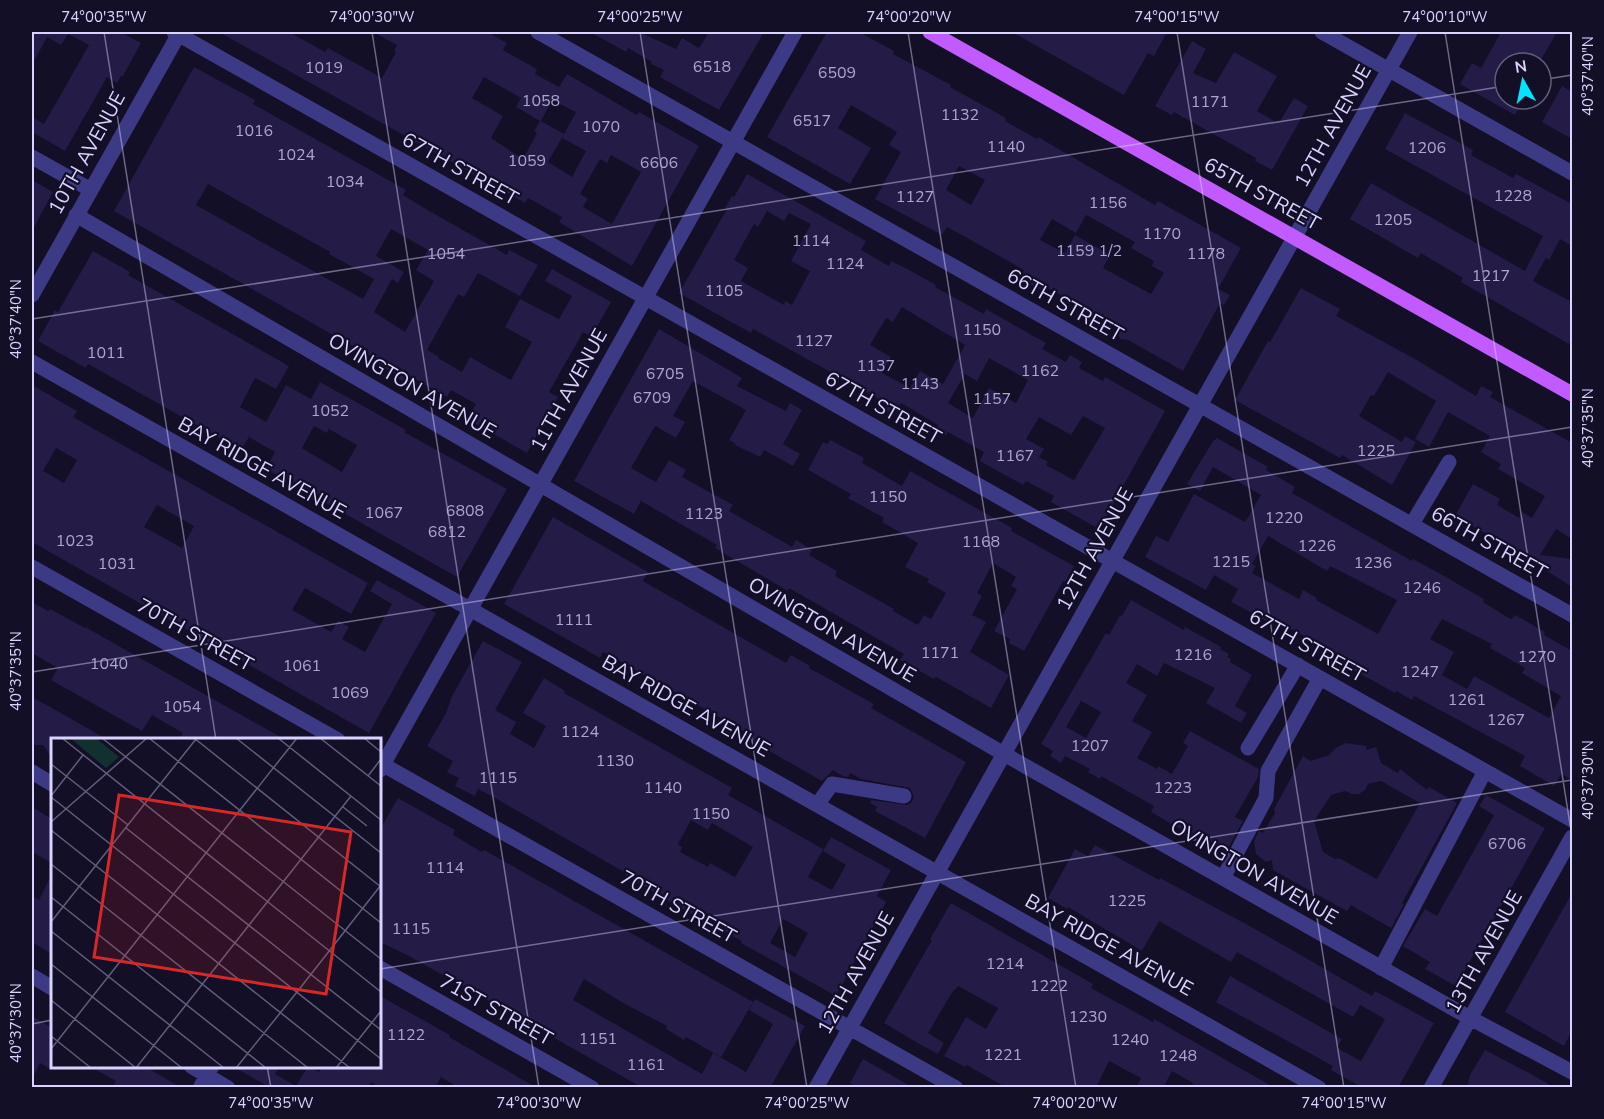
<svg xmlns="http://www.w3.org/2000/svg" width="1604" height="1119" viewBox="0 0 1604 1119" font-family="'Nunito Sans',sans-serif">
<style>
.building{fill:#241b47;fill-rule:evenodd}
.lines{fill:none;stroke-linecap:round;stroke-linejoin:round}
.minor{stroke:#3d3a85;stroke-width:15}
.major{stroke:#c25bff;stroke-width:15}
.ticks{fill:none;stroke:#d9d4ff;stroke-width:1.5;stroke-opacity:0.45}
.labels{text-anchor:middle;dominant-baseline:central;stroke-width:4.5;stroke-linejoin:round;paint-order:stroke}
.number-label{font-size:16px;fill:#aca6d1}
.street-label{font-size:20px;fill:#d9d4ff;stroke:#130f26}
.inset-road{fill:none;stroke:#625e7d;stroke-width:1.5}
.view{fill:#d62828;fill-opacity:0.15;stroke:#d62828;stroke-width:3}
.inset-edge{fill:none;stroke:#d9d4ff;stroke-width:3}
.neatline{fill:none;stroke:#d9d4ff;stroke-width:2}
.ticks-label{font-size:15px;text-anchor:middle;fill:#d9d4ff}
</style>
<rect width="100%" height="100%" fill="#130f26"/>
<path class="building" d="M32,32H120L141,43L123,76H121L117,83L107,77L65,151L32,132V117L44,124L89,45L68,34L61,45L47,37L32,65Z
M219,32H289L325,52L328,48L382,78L396,52L394,51L397,45L373,32H487L507,43L503,50L537,69L535,74L559,87L567,74L637,115L639,112L699,146L632,266L559,222L562,217L528,198L525,203ZM484,77L521,98L516,107L540,121L534,131L537,133L523,159L491,138L503,116L472,98ZM552,100L576,112L562,138L586,151L572,177L548,162L564,134L541,121ZM611,155L641,172L612,224L583,207L588,199L580,194L600,159L607,163Z
M590,32H639L676,49L682,38L699,48L709,32H764L719,110L660,77L664,70L651,64L652,62L628,48L626,52Z
M827,32H859L894,51L893,54L951,85L950,87L1006,118L1005,121L1037,139L1038,137L1155,205L1158,201L1241,248L1218,289L1230,295L1224,305L1220,303L1183,371L1128,340L1120,339L1117,330L1119,326L1046,287L1043,291L1020,279L1024,270L969,239L947,227L942,235L875,199L901,152L889,145L897,132L851,105L838,128L871,148L850,184L767,137ZM959,166L985,180L971,205L946,190ZM1086,215L1135,242L1131,248L1154,261L1152,266L1164,273L1151,294L1103,268L1110,255L1075,235L1065,253L1040,240L1052,219L1076,233Z
M1012,32H1167L1154,56L1148,53L1124,95Z
M1501,32H1557L1539,63H1505V99H1524L1515,115L1460,84L1472,63L1481,68Z
M1192,41L1206,49L1193,73L1216,83L1234,52L1277,76L1257,111L1276,122L1278,120L1280,121L1294,98L1308,106L1272,170L1255,161L1256,158L1174,112L1172,115L1155,106Z
M194,67L255,100L253,104L406,190L403,195L431,212L507,255L509,250L538,265L520,296L478,273L464,297L458,294L427,350L439,357L438,358L462,372L470,357L511,380L532,342L505,327L520,299L559,319L572,296L545,281L552,269L611,302L591,337L583,332L562,369L549,392L558,397L527,453L467,419L476,404L451,390L447,397L411,377L408,384L396,377L397,375L371,360L372,357L114,211ZM208,184L330,252L329,254L374,279L363,299L196,205ZM391,229L428,250L416,270L434,281L405,332L374,312L392,279L398,283L404,272L376,256Z
M1562,86L1572,92V139L1542,122Z
M1405,113L1473,150L1471,155L1513,178L1516,174L1572,204V246L1560,239L1549,260L1546,258L1533,281L1572,302V337L1569,344L1461,282L1463,278L1434,261L1421,253L1418,258L1350,219L1371,183L1525,271L1543,236L1385,149Z
M747,174L866,241L861,250L889,266L891,261L913,272L936,285L935,287L984,314L986,309L1046,343L1042,349L1066,362L1070,355L1082,362L1079,368L1103,381L1105,377L1165,411L1099,529L1051,502L1054,496L1026,481L1023,485L980,461L984,452L948,432L946,435L935,429L938,425L913,410L901,403L894,415L883,409L886,403L753,329L751,333L679,293L727,209L725,208L732,196L734,197ZM767,211L784,221L789,213L811,224L791,261L810,271L792,305L785,301L784,305L741,281L748,268L734,260L754,224L758,227ZM902,307L965,345L943,384L920,371L910,388L882,373L891,357L870,345L886,318L893,322ZM989,358L1028,380L1016,403L989,388L973,418L948,403L965,374L977,381ZM1083,416L1105,428L1074,480L1046,465L1048,462L1039,457L1044,449L1026,439L1039,417L1071,435Z
M32,180L53,192L32,231Z
M93,251L130,272L128,275L289,366L276,389L255,378L240,407L266,422L286,385L311,399L320,382L406,430L404,432L507,489L457,577L266,469L275,452L249,437L241,450L88,364L86,368L38,341L55,310L58,312ZM314,426L327,433L329,429L357,445L342,472L302,448Z
M1301,288L1340,309L1336,316L1415,359L1476,396L1481,386L1493,392L1490,397L1572,443V539L1556,529L1540,555L1572,559V587L1513,549L1455,516L1473,484L1500,499L1497,505L1519,518L1522,512L1532,518L1545,496L1498,469L1501,464L1481,452L1490,436L1448,412L1429,447L1415,439L1436,401L1388,372L1374,396L1371,395L1359,416L1402,442L1405,436L1416,442L1392,485L1342,455L1340,458L1235,400L1268,341L1270,342Z
M659,329L742,378L737,386L786,411L790,403L802,410L783,444L800,454L793,466L764,450L760,457L735,445L736,444L729,440L746,410L693,381L673,416L685,422L676,438L655,426L631,468L656,482L669,460L686,470L682,477L733,505L729,511L792,547L796,540L812,550L809,555L837,571L835,576L894,609L893,611L918,625L924,615L931,619L946,593L927,582L929,579L905,567L918,543L882,522L884,518L848,498L851,494L808,470L823,442L828,444L830,440L857,454L864,458L862,463L902,486L910,471L1012,528L1011,531L1074,566L1065,582L1063,581L1024,651L1009,643L1010,639L994,631L1017,589L1011,586L1016,577L993,563L977,593L982,596L972,615L986,622L970,652L1009,675L991,708L936,677L934,679L900,660L904,654L789,588L788,591L715,548L717,545L641,501L634,514L574,481Z
M32,385L77,411L73,417L368,583L351,614L305,588L292,610L331,632L338,621L349,627L342,639L365,652L392,604L370,591L377,580L436,613L369,733L32,542ZM56,448L77,460L64,483L43,471ZM157,505L194,526L182,548L144,527Z
M1217,438L1268,467L1266,470L1295,487L1292,493L1412,561L1413,559L1437,572L1484,599L1483,602L1507,617L1512,619L1515,615L1545,632L1544,635L1572,651V780L1561,774L1554,786L1520,766L1525,756L1414,696L1412,700L1396,691L1395,693L1330,657L1332,653L1306,637L1269,618L1267,621L1231,602L1238,589L1214,575L1206,590L1145,557L1156,536L1168,542L1194,494L1245,522L1247,519L1261,495L1213,467L1200,491L1187,484L1213,441ZM1268,536L1327,571L1330,566L1397,600L1378,634L1316,600L1317,598L1303,590L1299,599L1252,573L1256,566L1252,564ZM1442,619L1492,644L1490,648L1525,668L1522,673L1561,696L1549,718L1474,676L1467,689L1442,675L1454,652L1430,639Z
M553,517L648,572L643,581L786,663L791,655L810,666L809,668L874,704L871,708L966,762L925,838L875,811L877,807L870,803L871,800L907,805L911,803L914,797L910,788L861,779L850,773L848,777L843,776L833,770L822,781L745,737L747,733L632,668L603,652L600,658L504,604Z
M1131,600L1184,630L1185,627L1221,647L1220,649L1229,654L1227,657L1231,659L1230,662L1252,675L1235,706L1247,713L1241,723L1206,703L1215,688L1164,663L1157,676L1137,664L1126,683L1147,695L1132,721L1152,732L1137,758L1157,769L1158,766L1172,774L1188,746L1183,743L1190,731L1259,769L1258,777L1235,817L1243,821L1226,852L1202,839L1199,844L1180,833L1182,830L1151,812L1154,806L1101,776L1100,779L1088,772L1090,769L1065,756L1061,763L1050,756L1053,751L1041,744L1106,633L1109,635L1120,615L1122,616ZM1081,701L1101,712L1086,738L1066,727Z
M32,602L48,611L50,609L85,628V627L286,740H179L183,733L152,715L142,731L51,680L58,668L32,653Z
M483,641L522,662L495,710L516,722L510,734L534,748L546,726L523,713L544,678L565,691L564,693L732,788L728,795L823,849L808,877L832,890L846,865L823,851L831,837L891,870L877,896L886,902L836,996L741,943L742,941L684,910L625,875L626,873L495,798L478,789L475,796L455,786L459,778L447,772L453,761L427,746L446,713L452,696ZM691,820L708,830L712,823L753,847L735,877L710,863L708,867L680,852L682,847L678,844ZM783,919L808,933L795,957L770,943Z
M32,697L75,721L108,740H52V758L43,745H35L32,737Z
M1346,743L1366,746L1367,750L1376,747L1381,763L1398,773L1400,769L1427,790L1429,787L1457,803L1402,903L1404,904L1391,928L1351,905L1347,911L1314,893L1273,870L1272,860L1266,862L1256,854L1254,841L1259,831L1263,833L1275,813L1274,809L1303,756L1311,761L1329,755L1337,747ZM1381,781L1420,803L1377,879L1339,858L1335,859L1323,852L1314,821L1331,795L1345,791L1352,794H1359L1365,790L1368,784Z
M1486,795L1545,828L1456,986L1425,969L1430,962L1403,946L1425,909L1437,916L1494,815L1479,806Z
M398,798L455,830L453,835L482,852L484,850L753,1002L721,1057L686,1037L684,1040L666,1029L667,1026L625,1004L584,979L573,1000L702,1074L713,1053L746,1072L773,1024L749,1010L755,999L805,1026L770,1088H643L407,955L380,942V830Z
M32,807L52,819V863L32,852Z
M1095,845L1159,880L1160,878L1257,930L1372,996L1375,991L1434,1023L1398,1088H1363L1331,1070L1333,1066L1216,1002L1230,976L1342,1039L1337,1048L1361,1061L1385,1019L1360,1005L1353,1017L1237,952L1231,962L1159,921L1142,951L1068,907L1067,909L1048,898L1075,849L1088,856Z
M52,874V954L32,942V896L39,900Z
M1572,893V1031L1564,1046L1505,1012Z
M951,903L1093,984L1091,988L1153,1022L1154,1019L1275,1088H1191L1193,1083L1172,1071L1163,1088H1136L1141,1078L1109,1061L1096,1088H1007L967,1065L965,1067L944,1056L966,1017L986,1029L998,1008L958,986L951,994L928,1033L944,1043L938,1054L923,1046L884,1023L932,940L930,939Z
M380,996L450,1035L449,1037L537,1088H459L441,1077L435,1088H381L371,1082L368,1088H271L232,1066H279L275,1074L296,1086L308,1066L319,1072L323,1066H380Z
M32,1016L52,1028V1070L40,1063L32,1079Z
M1485,1050L1531,1074L1555,1088H1467L1470,1075Z
M863,1059L914,1088H858L850,1083Z
M89,1066H144L182,1088H112L116,1081Z"/>
<g class="lines">
<path class="minor" d="M174,32L1572,820
M538,32L1572,615
M1322,32L1572,173
M32,157L91,190
M76,215L1004,754L1470,1018L1572,1072
M32,295L180,32
M32,362L1319,1088
M1412,524L1449,462
M32,567L338,740
M1248,748L1298,665
M380,763L956,1088
M380,770L795,32
M32,772L52,784
M817,805L832,784L904,796
M1223,878L1266,798L1268,771L1320,678
M380,968L592,1088
M1381,968L1485,771
M32,976L52,988
M191,1066L228,1088
M200,1088L212,1066
M816,1088L1410,32
M1431,1088L1572,837"/>
<path class="major" d="M930,32L1572,394"/>
</g>
<path class="ticks" d="M104,32L216,740M372,32L539,1088M640,32L807,1088M908,32L1076,1088M1177,32L1344,1088M1445,32L1572,837M1541,80L1572,75M32,319L1505,86M32,672L1572,427M380,969L1572,780M32,1024L52,1020M267,1066L271,1088"/>
<g class="labels">
<g class="number-label">
<text x="712" y="67">6518</text>
<text x="324" y="68">1019</text>
<text x="837" y="73">6509</text>
<text x="541" y="101">1058</text>
<text x="1210" y="102">1171</text>
<text x="960" y="115">1132</text>
<text x="812" y="121">6517</text>
<text x="601" y="127">1070</text>
<text x="254" y="131">1016</text>
<text x="1006" y="147">1140</text>
<text x="1427" y="148">1206</text>
<text x="296" y="155">1024</text>
<text x="527" y="161">1059</text>
<text x="659" y="163">6606</text>
<text x="345" y="182">1034</text>
<text x="1513" y="196">1228</text>
<text x="915" y="197">1127</text>
<text x="1108" y="203">1156</text>
<text x="1393" y="220">1205</text>
<text x="1162" y="234">1170</text>
<text x="811" y="241">1114</text>
<text x="1089" y="251">1159 1/2</text>
<text x="446" y="254">1054</text>
<text x="1206" y="254">1178</text>
<text x="845" y="264">1124</text>
<text x="1491" y="276">1217</text>
<text x="724" y="291">1105</text>
<text x="982" y="330">1150</text>
<text x="814" y="341">1127</text>
<text x="106" y="353">1011</text>
<text x="876" y="366">1137</text>
<text x="1040" y="371">1162</text>
<text x="665" y="374">6705</text>
<text x="920" y="384">1143</text>
<text x="652" y="398">6709</text>
<text x="992" y="399">1157</text>
<text x="330" y="411">1052</text>
<text x="1376" y="451">1225</text>
<text x="1015" y="456">1167</text>
<text x="888" y="497">1150</text>
<text x="465" y="511">6808</text>
<text x="384" y="513">1067</text>
<text x="704" y="514">1123</text>
<text x="1284" y="518">1220</text>
<text x="447" y="532">6812</text>
<text x="75" y="541">1023</text>
<text x="981" y="542">1168</text>
<text x="1317" y="546">1226</text>
<text x="1231" y="562">1215</text>
<text x="1373" y="563">1236</text>
<text x="117" y="564">1031</text>
<text x="1422" y="588">1246</text>
<text x="574" y="620">1111</text>
<text x="940" y="653">1171</text>
<text x="1193" y="655">1216</text>
<text x="1537" y="657">1270</text>
<text x="109" y="664">1040</text>
<text x="302" y="666">1061</text>
<text x="1420" y="672">1247</text>
<text x="350" y="693">1069</text>
<text x="1467" y="700">1261</text>
<text x="182" y="707">1054</text>
<text x="1506" y="720">1267</text>
<text x="580" y="732">1124</text>
<text x="1090" y="746">1207</text>
<text x="615" y="761">1130</text>
<text x="498" y="778">1115</text>
<text x="663" y="788">1140</text>
<text x="1173" y="788">1223</text>
<text x="711" y="814">1150</text>
<text x="1507" y="844">6706</text>
<text x="445" y="868">1114</text>
<text x="1127" y="901">1225</text>
<text x="411" y="929">1115</text>
<text x="1005" y="964">1214</text>
<text x="1049" y="986">1222</text>
<text x="1088" y="1017">1230</text>
<text x="406" y="1035">1122</text>
<text x="598" y="1039">1151</text>
<text x="1130" y="1040">1240</text>
<text x="1003" y="1055">1221</text>
<text x="1178" y="1056">1248</text>
<text x="646" y="1065">1161</text>
</g>
<g class="street-label">
<text transform="translate(1333 126) rotate(-61)">12TH AVENUE</text>
<text transform="translate(87 153) rotate(-61)">10TH AVENUE</text>
<text transform="translate(460 169) rotate(29)">67TH STREET</text>
<text transform="translate(1262 194) rotate(29)">65TH STREET</text>
<text transform="translate(1065 305) rotate(29)">66TH STREET</text>
<text transform="translate(412 386) rotate(30)">OVINGTON AVENUE</text>
<text transform="translate(569 390) rotate(-61)">11TH AVENUE</text>
<text transform="translate(883 408) rotate(29)">67TH STREET</text>
<text transform="translate(262 468) rotate(29)">BAY RIDGE AVENUE</text>
<text transform="translate(1489 543) rotate(29)">66TH STREET</text>
<text transform="translate(1095 549) rotate(-61)">12TH AVENUE</text>
<text transform="translate(832 630) rotate(30)">OVINGTON AVENUE</text>
<text transform="translate(195 635) rotate(29)">70TH STREET</text>
<text transform="translate(1307 646) rotate(29)">67TH STREET</text>
<text transform="translate(686 706) rotate(29)">BAY RIDGE AVENUE</text>
<text transform="translate(1254 872) rotate(30)">OVINGTON AVENUE</text>
<text transform="translate(678 907) rotate(29)">70TH STREET</text>
<text transform="translate(1109 945) rotate(29)">BAY RIDGE AVENUE</text>
<text transform="translate(1484 952) rotate(-61)">13TH AVENUE</text>
<text transform="translate(856 973) rotate(-61)">12TH AVENUE</text>
<text transform="translate(496 1010) rotate(29)">71ST STREET</text>
</g>
</g>
<g transform="translate(51 738)">
<rect width="330" height="330" fill="#130f26"/>
<path d="M19,0H45L68,19L55,30Z" fill="#12302f"/>
<path class="inset-road" d="M11,0L330,254M51,0L330,221M98,0L330,185M143,0L330,149M185,0L330,115M227,0L330,82M269,0L330,48M313,0L330,14M0,26L77,87M317,38L330,21M0,58L32,17M0,59L330,321M292,69L316,88M0,84L96,0M75,90L330,292M0,92L299,330M0,126L257,330M0,159L215,330M0,184L145,1M0,193L173,330M0,226L131,330M246,254L330,147M0,262L85,330M0,298L40,330M0,311L246,0M85,330L300,58M185,330L246,254M285,330L330,273"/>
<path class="view" d="M68,57L300,94L275,256L43,219Z"/>
<rect width="330" height="330" class="inset-edge"/>
</g>
<rect width="1604" height="1119" fill="none" stroke="#130f26" stroke-width="66"/>
<g transform="translate(1523 81) rotate(351)"><circle r="28" fill="#130f26" stroke="#625e7d" stroke-width="1.5"/>
<path d="M0-4.5L10 22L0 15L-10 22Z" fill="#00e5ff"/>
<text y="-9" font-size="16" font-weight="bold" text-anchor="middle" fill="#d9d4ff">N</text>
</g>
<rect x="33" y="33" width="1538" height="1053" class="neatline"/>
<g class="ticks-label">
<text x="104" y="22">74°00'35"W</text>
<text x="372" y="22">74°00'30"W</text>
<text x="640" y="22">74°00'25"W</text>
<text x="909" y="22">74°00'20"W</text>
<text x="1177" y="22">74°00'15"W</text>
<text x="1445" y="22">74°00'10"W</text>
<text transform="translate(1588 76) rotate(-90)" y="5">40°37'40"N</text>
<text transform="translate(16 319) rotate(-90)" y="5">40°37'40"N</text>
<text transform="translate(1588 428) rotate(-90)" y="5">40°37'35"N</text>
<text transform="translate(16 671) rotate(-90)" y="5">40°37'35"N</text>
<text transform="translate(1588 780) rotate(-90)" y="5">40°37'30"N</text>
<text transform="translate(16 1023) rotate(-90)" y="5">40°37'30"N</text>
<text x="271" y="1108">74°00'35"W</text>
<text x="539" y="1108">74°00'30"W</text>
<text x="807" y="1108">74°00'25"W</text>
<text x="1075" y="1108">74°00'20"W</text>
<text x="1344" y="1108">74°00'15"W</text>
</g>
</svg>
